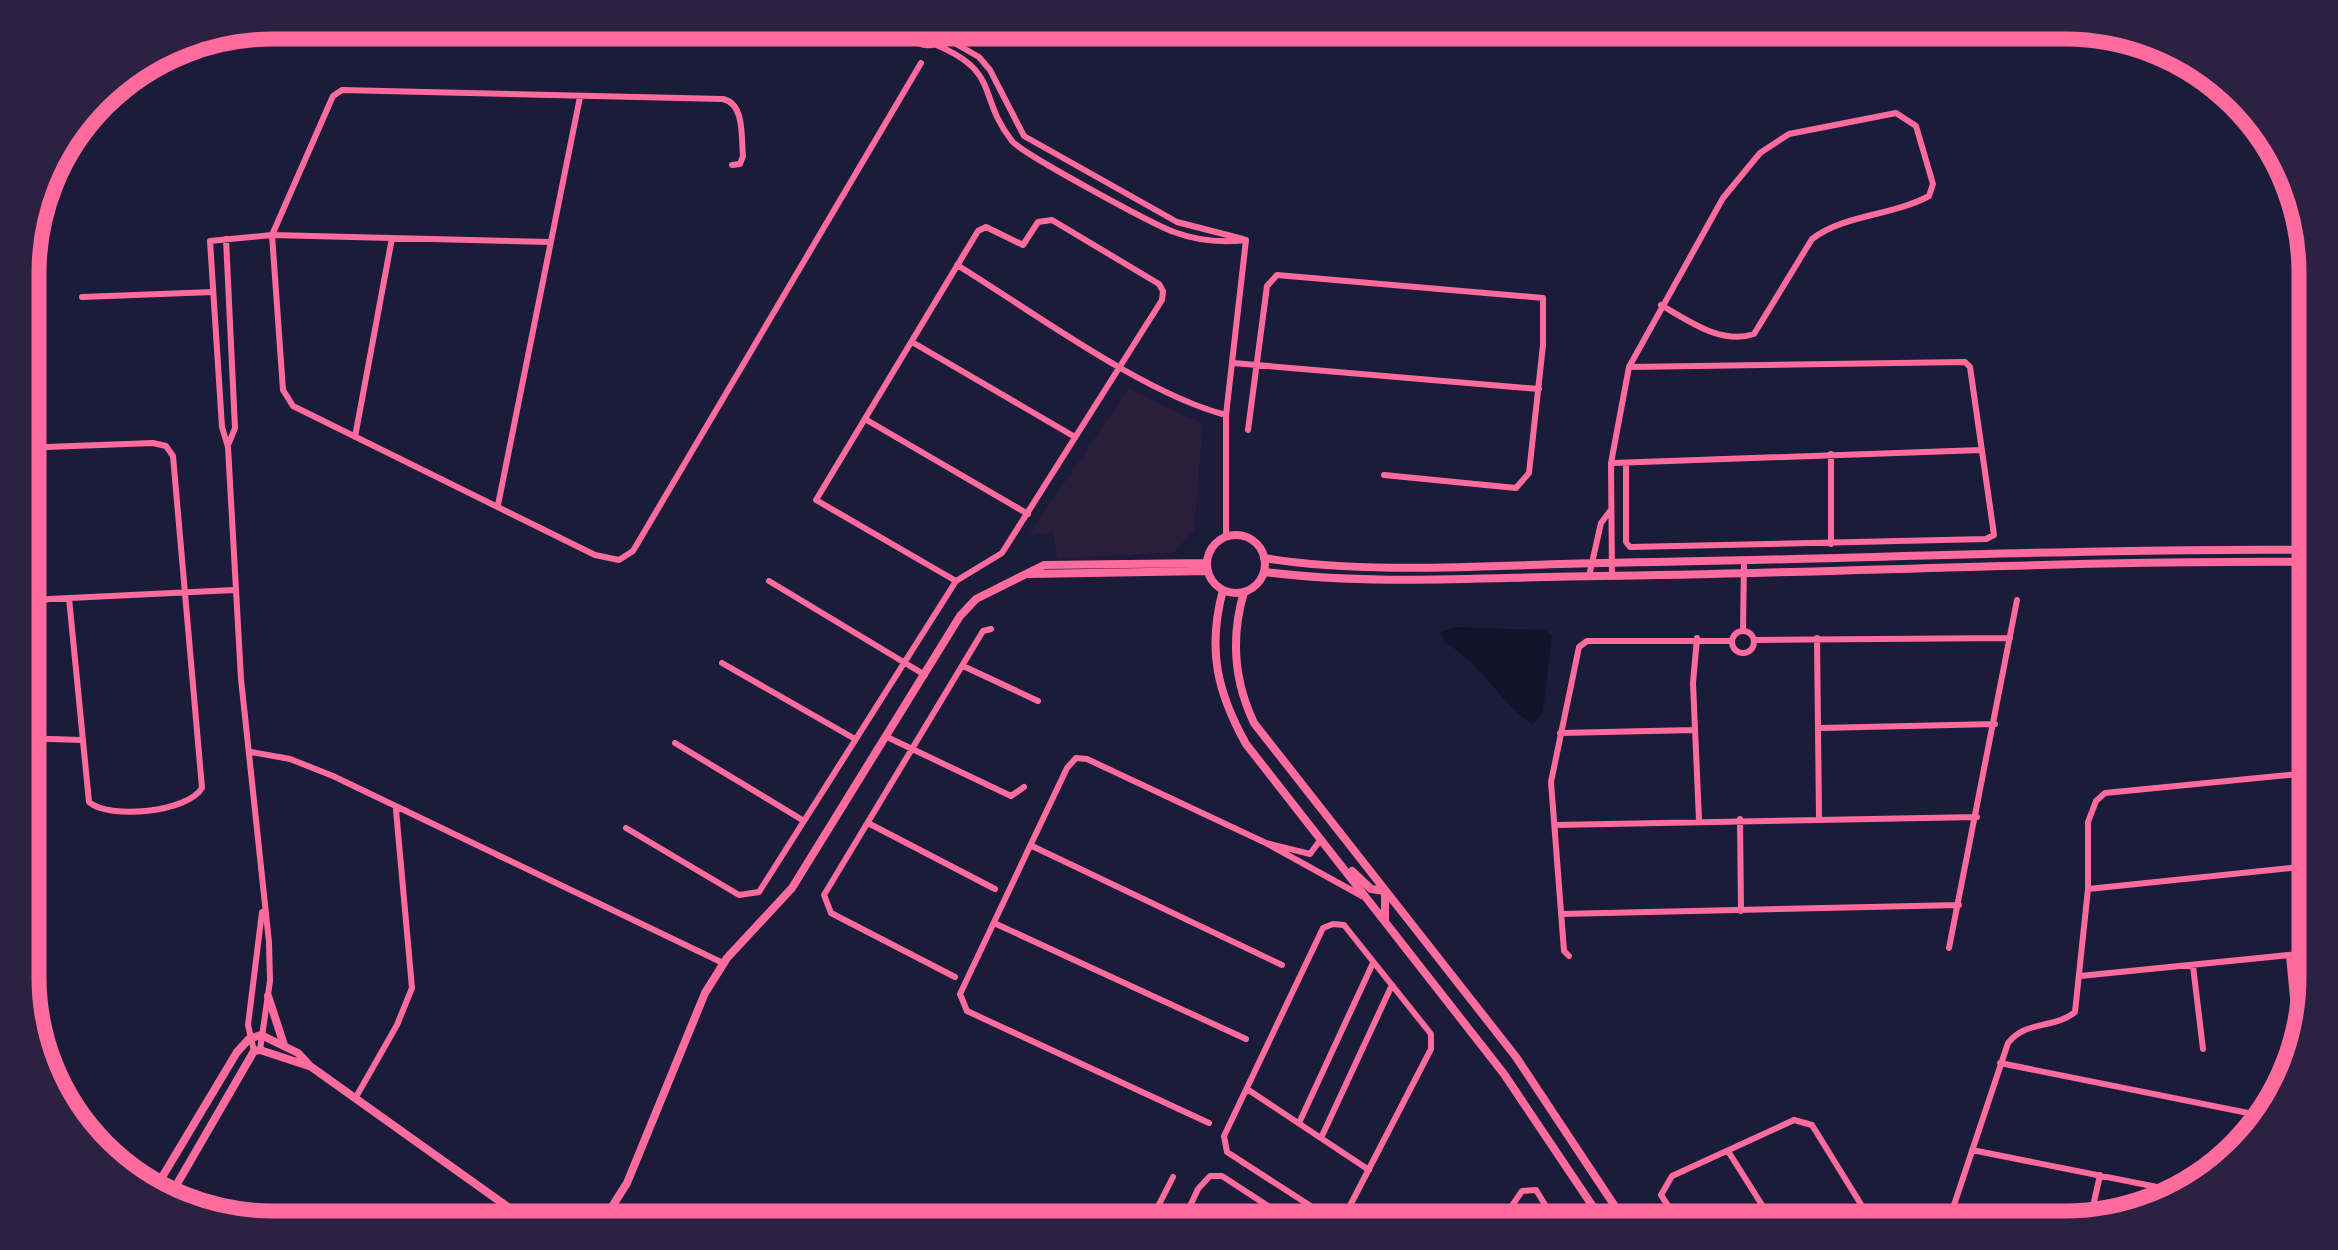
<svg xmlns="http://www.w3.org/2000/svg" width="2338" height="1250" viewBox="0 0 2338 1250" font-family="'Roboto Serif',serif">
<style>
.green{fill:#2a1e3b}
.water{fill:#12122b}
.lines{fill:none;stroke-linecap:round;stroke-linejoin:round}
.minor{stroke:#ff6b9d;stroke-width:6}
.tertiary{stroke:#ff6b9d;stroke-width:8}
.rim{fill:none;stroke:#ff6b9d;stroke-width:15}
</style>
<rect width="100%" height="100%" fill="#1b1b3a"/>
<path class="green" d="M1128,389L1203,424L1194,530L1173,553L1057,558L1053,532L1029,535Z"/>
<path class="water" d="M1455,627L1544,630L1552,636L1543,711L1533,725C1499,702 1480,661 1444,642L1441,632Z"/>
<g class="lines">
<path class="minor" d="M913,18C904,34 915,47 932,45
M939,18L942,36
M942,36L979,57L990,70L1024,136L1177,222L1243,239
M934,44C1002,72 976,95 1012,141C1021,153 1154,225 1174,232C1198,241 1221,243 1246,240
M732,165L740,164L743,156C741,137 745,104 723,99L342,90L333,96L272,235L283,390L293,406L595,555L619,560L633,551L921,63
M226,239L235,428L229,443
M957,265C1032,311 1144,394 1226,415
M82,297L213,292
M912,342L1075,437
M1233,363L1539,389
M865,419L1028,514
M1248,430L1267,286L1277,275L1543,298V345L1529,473L1516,488L1384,475
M355,437L392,238
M20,448L153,443L166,446L173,456L202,788C188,812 109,820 89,802L69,598
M1831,454V544
M1613,463L1981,450
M1626,463V542L1630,547L1986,539L1994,535L1970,367L1965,362L1629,367
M498,505L580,97
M1226,537V415L1246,240
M1589,576L1601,523L1610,511
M1612,576L1611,463L1629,367L1723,198L1760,153L1789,134L1896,113L1916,126L1933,184L1929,196C1892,216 1845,214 1812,239L1754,334C1721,345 1689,321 1661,305
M769,581L925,675
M20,605L49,599L234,590
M1743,631L1744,561
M1732 642a11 11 0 1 1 22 0a11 11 0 1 1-22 0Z
M1697,638L1693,683L1699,820
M1817,638L1819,818
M1754,640L2010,638
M722,663L855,739
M963,666L1038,701
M1820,728L1995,724
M1560,733L1694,730
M887,737L1011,796L1024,787
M20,738L81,740
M675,743L804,821
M251,752L290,759L333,776L723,963
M1740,819L1741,911
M868,823L995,889
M1555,825L1977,817
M626,828L739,895L759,892L956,581L1002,553L1162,300L1163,291L1159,284L1052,220L1038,222L1023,245L986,227L978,231L816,500L956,581
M1321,839L1310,854L1266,843L1362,896
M1032,846L1282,965
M2088,889L2319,865
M1561,914L1959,905
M994,923L1246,1039
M1949,948L2017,600
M1569,956L1564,951L1551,782L1579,647L1587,641H1732
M2289,956L2299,1060
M2193,966L2203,1049
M2080,976L2319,952
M955,977L831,913L824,895L983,631L991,629
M260,1050L270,981L269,942L241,679L228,447L222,427L210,241L272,235L549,242
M254,1051L248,1025L262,912
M2000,1063L2273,1118
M1247,1089L1369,1170
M356,1097L397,1025L412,988L396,810
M1209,1123L967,1011L960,994L1067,768L1076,758L1087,759L1266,843
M1299,1123L1373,963
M1321,1138L1392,985
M1972,1150L2192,1194
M1728,1151L1779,1232
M2088,1229L2100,1175
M1145,1232L1173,1177
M1178,1232L1198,1189L1210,1176H1222L1308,1232
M1336,1232L1340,1225L1431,1049V1034L1344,925L1333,924L1323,928L1224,1136L1227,1152L1340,1225
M1494,1232L1522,1191L1536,1190L1562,1232
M1685,1232L1661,1195L1672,1176L1794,1120L1812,1125L1878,1232
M1945,1232L2008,1043C2026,1020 2055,1029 2075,1012L2088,889V822L2096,801L2105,793L2319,772"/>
<path class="tertiary" d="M1207 564a29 29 0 1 1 58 0a29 29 0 1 1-58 0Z
M1264,558C1367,575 1494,565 1600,563C1840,560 2080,548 2319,550
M1265,572C1375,586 1490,577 1601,576C1841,573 2080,560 2319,562
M1029,574L1208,571
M1223,590C1207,649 1217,692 1246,744L1504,1074L1610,1232
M1244,592C1231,636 1234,681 1254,723L1516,1057L1632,1232
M1352,871L1371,889L1385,891V920
M268,996L284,1045
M149,1199L237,1052L249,1039L261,1035L298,1053L310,1066L543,1232
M166,1203L254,1051L260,1050L309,1066
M596,1232L627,1183L705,993L727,958L792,888L960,616L976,599L1044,565L1207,563"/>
</g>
<path d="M0 0H2338V1250H0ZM273 39H2065A234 234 0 0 1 2299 273V977A234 234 0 0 1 2065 1211H273A234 234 0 0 1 39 977V273A234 234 0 0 1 273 39Z" fill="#2d2142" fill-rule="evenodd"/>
<path class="rim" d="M273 39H2065A234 234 0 0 1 2299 273V977A234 234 0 0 1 2065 1211H273A234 234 0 0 1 39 977V273A234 234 0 0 1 273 39Z"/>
</svg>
